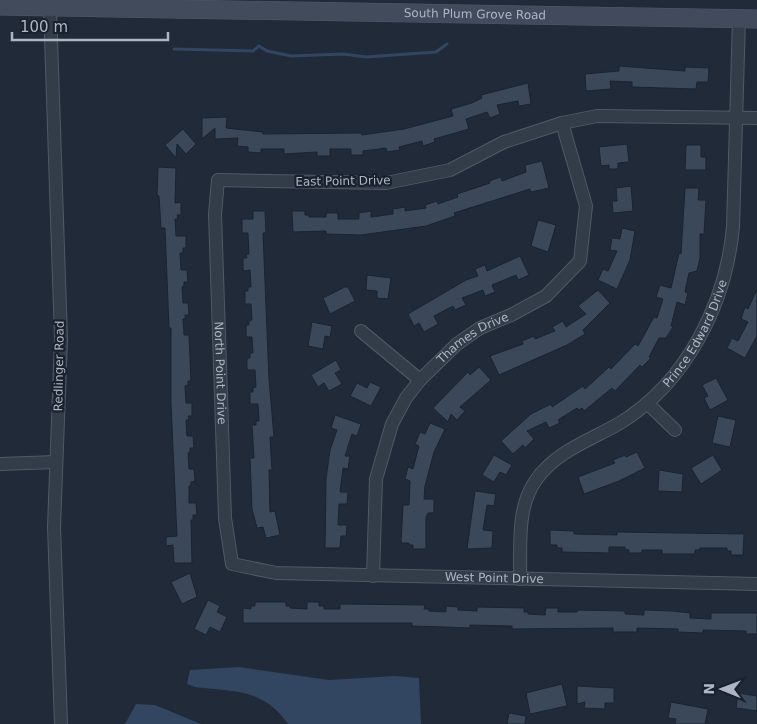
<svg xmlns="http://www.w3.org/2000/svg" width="757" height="724" viewBox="0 0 757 724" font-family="'DejaVu Sans',sans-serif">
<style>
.water{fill:#324561}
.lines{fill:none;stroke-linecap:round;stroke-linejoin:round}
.stream{stroke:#324561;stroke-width:3}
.building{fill:#3b4859;stroke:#1b2330}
.street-casing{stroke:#515967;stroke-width:14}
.secondary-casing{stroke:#515967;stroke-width:19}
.street{stroke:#333c49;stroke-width:12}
.secondary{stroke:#414b5c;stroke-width:18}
.labels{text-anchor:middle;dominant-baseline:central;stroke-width:4.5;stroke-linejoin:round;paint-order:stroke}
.street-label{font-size:12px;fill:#aeb6c6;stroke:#19212d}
</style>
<rect width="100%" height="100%" fill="#202a39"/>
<path class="water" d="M239,667L329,680L395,676L419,678L421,724H288C263,688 234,692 195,687L187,684L190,670Z
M136,704L155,705L201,724H125Z"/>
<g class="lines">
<path class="stream" d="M174,49L253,51L259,46L267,51L291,56L343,54L366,57L436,52L447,44"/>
</g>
<path class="building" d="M619,66L685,71V67L709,68L708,82H697L696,89L632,87V82L610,81L611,89L586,91L585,74L619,71Z
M528,83L531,104L519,106L518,101L497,105L500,114L490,118L487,112L466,119L469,129L434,139L435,142L423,146L422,141L399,147L400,150L387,152L386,148L363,151V155H351V149H330V156H317V152L284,154V149H261V153L248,152V147L237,146L238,138L215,139V128L202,139V118L227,117L226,128L263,132V134L362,133V135L404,129L453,116L451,109L472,103L482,98L481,95Z
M183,129L196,144L186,154L177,144L176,158L165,145Z
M627,144L629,162L618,163V169H609V165L601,166L599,147Z
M686,145H701V157H706V170H685Z
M542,161L549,188L531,192L530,189L454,213L455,216L426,226L361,235L326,234V231L293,232L292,211H305V215H309V217H326V213H338V219H359V213L371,211V217L393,214V209L405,207V211L426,208L425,205L437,201L438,204L458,197L457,194L490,183L489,181L501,177L502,181L526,172L525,165Z
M158,167L176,168L175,203L181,202V215H177L178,219H175L176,236H186V248H183V253H180L181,270H187L188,282H184V286L182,287L183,303H188L189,315H185V319H183L184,335H189L191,381H188V385L185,386L186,403H192V416H188L189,420H186L187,436H193L194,448H190V452L188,453L189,469H194L195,481L191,482V486H189V503H196L197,515H193V520H191L192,563H174L173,545L166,546V537L177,536L171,404V328H169L165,228H161L159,196L157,195Z
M631,186L633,211L613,213L612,201H617L616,188Z
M685,188H699L698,200H706L704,234H700V258L697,271L689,273L685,292L688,293L685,305L677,302L671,326L673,327L666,338H659L649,357L651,358L642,367L640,365L615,391L612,388L584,411L582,408L579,410L577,408L558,420L560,423L549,428L546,422L527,431L534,439L525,448L523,445L513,454L501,441L531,414L551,404L552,407L583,386L585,389L609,367L611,369L635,344L638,346L654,317L657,318L663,299L656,297L660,285L671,288L679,253L681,254Z
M253,211H265L266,233H263L269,379L274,437H270L272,470H269L270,512L275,511L280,535L266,538L263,527L257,528L252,509L250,458H254L252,425H256V421H259L258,404H250V392H253V388L256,387L255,370H247V358H250V353H253L252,337H246V325H249V321L252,320L251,304H245V291H248V287H251L250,270L243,271V258H247L246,254H249L248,233H242V219H253Z
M538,220L556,225L548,252L531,246Z
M622,228L635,231L630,260L617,289L598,280L603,269L608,271L617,251L610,250L612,238L620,239Z
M520,256L529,275L518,280L516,275L492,285L495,292L485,296L483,290L462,298L466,305L455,310L453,306L434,316L438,324L424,332L419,323L414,326L408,314L466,280L478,276L475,269L485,265L487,271Z
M367,275L391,278L388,299L377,298V291L366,290Z
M345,287H348L355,301L330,314L323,298Z
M757,289V336L745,358L727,348L732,338L738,341L748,322L741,319L745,307L748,309Z
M598,290L610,303L583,330L585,334L567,345L499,375L490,356L523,344L522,341L534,336L535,339L555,331L552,327L563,321L566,327L586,314L578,306Z
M312,322L332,326L330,337L325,336L323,349L308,346Z
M336,360L341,370L335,373L342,384L329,391L324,383L318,387L311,375Z
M479,367L491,380L460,407L465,411L457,420L451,414L448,422L433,408L468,372L470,375Z
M716,378L728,400L710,410L704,398L708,396L702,385Z
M370,382L381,387L371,406L350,396L357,383L367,388Z
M335,415L361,424L357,436L352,434L345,456H350L348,469L343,468L340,492H348L347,504H339L338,525H347L346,536H341L340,548H325L326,479L330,450L337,430L331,428Z
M718,416L736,420L730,447L712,443Z
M430,423L445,429L434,452L425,486L424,499H434V513H428L426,517V549H413V545H409V543H401L403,505H409L410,481L405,479L408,467L413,469L419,446L415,444L420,432L425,434Z
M637,452L645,468L619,481L584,494L578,477L615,463L613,460L625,455L626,457Z
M494,455L512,465L506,475L500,472L494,482L482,475Z
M713,455L722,470L701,484L691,468Z
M659,470L683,474L682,492L658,491Z
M475,491L496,494L494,506L487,505L483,530L493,531L492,548L467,549Z
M550,530L574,531V534L617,535V532L744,534L743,555H731V551H727V548H700L699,550H695V554H662V550H642V553H629V550L625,549V547H609V553L562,552V548H557V545H550Z
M190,573L197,597L182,604L171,582Z
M208,600L220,606L217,612L227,617L220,632L210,627L206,635L194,629Z
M255,602H286V606H290V608L307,609V602H319V606H324V609H340V604L425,605L424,609H429V611L446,612V606L458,607V610L477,611V607L524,608V612H528V614L545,615L546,608H558V612H577L578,610L625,611V614L644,615V610L672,611L690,613V618L711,619V613H757V634H746V631L703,630V633L678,632V629L637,628V632H613V628L512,629V626L470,625V628L445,627L412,626V623H243V608L251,609V606H255Z
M562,684L567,706L530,714L526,693Z
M577,686L614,688V703H605V709L584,708L585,702L577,704Z
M738,693L757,696V711L736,708Z
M671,702L708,709L705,724H675L676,719L668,718Z
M509,713L526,716L525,724H507Z"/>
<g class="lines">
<g class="street-casing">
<g id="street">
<path d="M50,8L61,339L54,527L61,724"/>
<path id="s1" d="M757,118L597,116L562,123L504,142L450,170L386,183L218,180L215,214L225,518L232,564L276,573L757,584"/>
<path d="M361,331L420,380"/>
<path d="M647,403L675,430"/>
<path d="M0,464L55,462"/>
<path id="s2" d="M373,576L376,479L392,424L406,398L420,380L457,344L480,328L511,315L546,296L580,261L586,206L562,123"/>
<path id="s3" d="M520,579C521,546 516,508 536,480C556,451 591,440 620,423C687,382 726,303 733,227L739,18"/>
</g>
</g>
<g class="secondary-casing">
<g id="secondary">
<path id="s4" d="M0,6L757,19"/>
</g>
</g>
<use href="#street" class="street"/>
<use href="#secondary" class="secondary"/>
</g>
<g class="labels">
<g class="street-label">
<text stroke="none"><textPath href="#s4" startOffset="475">South Plum Grove Road</textPath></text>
<text transform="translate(343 181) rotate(-1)">East Point Drive</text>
<text stroke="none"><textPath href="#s3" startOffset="324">Prince Edward Drive</textPath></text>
<text stroke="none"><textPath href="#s2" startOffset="275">Thames Drive</textPath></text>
<text transform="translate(59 366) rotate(-89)">Redlinger Road</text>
<text stroke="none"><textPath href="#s1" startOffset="744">North Point Drive</textPath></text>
<text stroke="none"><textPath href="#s1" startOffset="1199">West Point Drive</textPath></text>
</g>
</g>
<g transform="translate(722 689) rotate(271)" stroke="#19212d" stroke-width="4" paint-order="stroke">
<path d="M0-4L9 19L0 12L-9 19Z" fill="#aeb6c6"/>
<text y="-8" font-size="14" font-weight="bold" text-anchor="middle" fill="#aeb6c6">N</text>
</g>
<path d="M12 32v8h156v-8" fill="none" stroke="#aeb6c6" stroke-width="2.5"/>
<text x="20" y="32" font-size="15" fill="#aeb6c6" stroke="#19212d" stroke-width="4" paint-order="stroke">100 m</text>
</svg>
